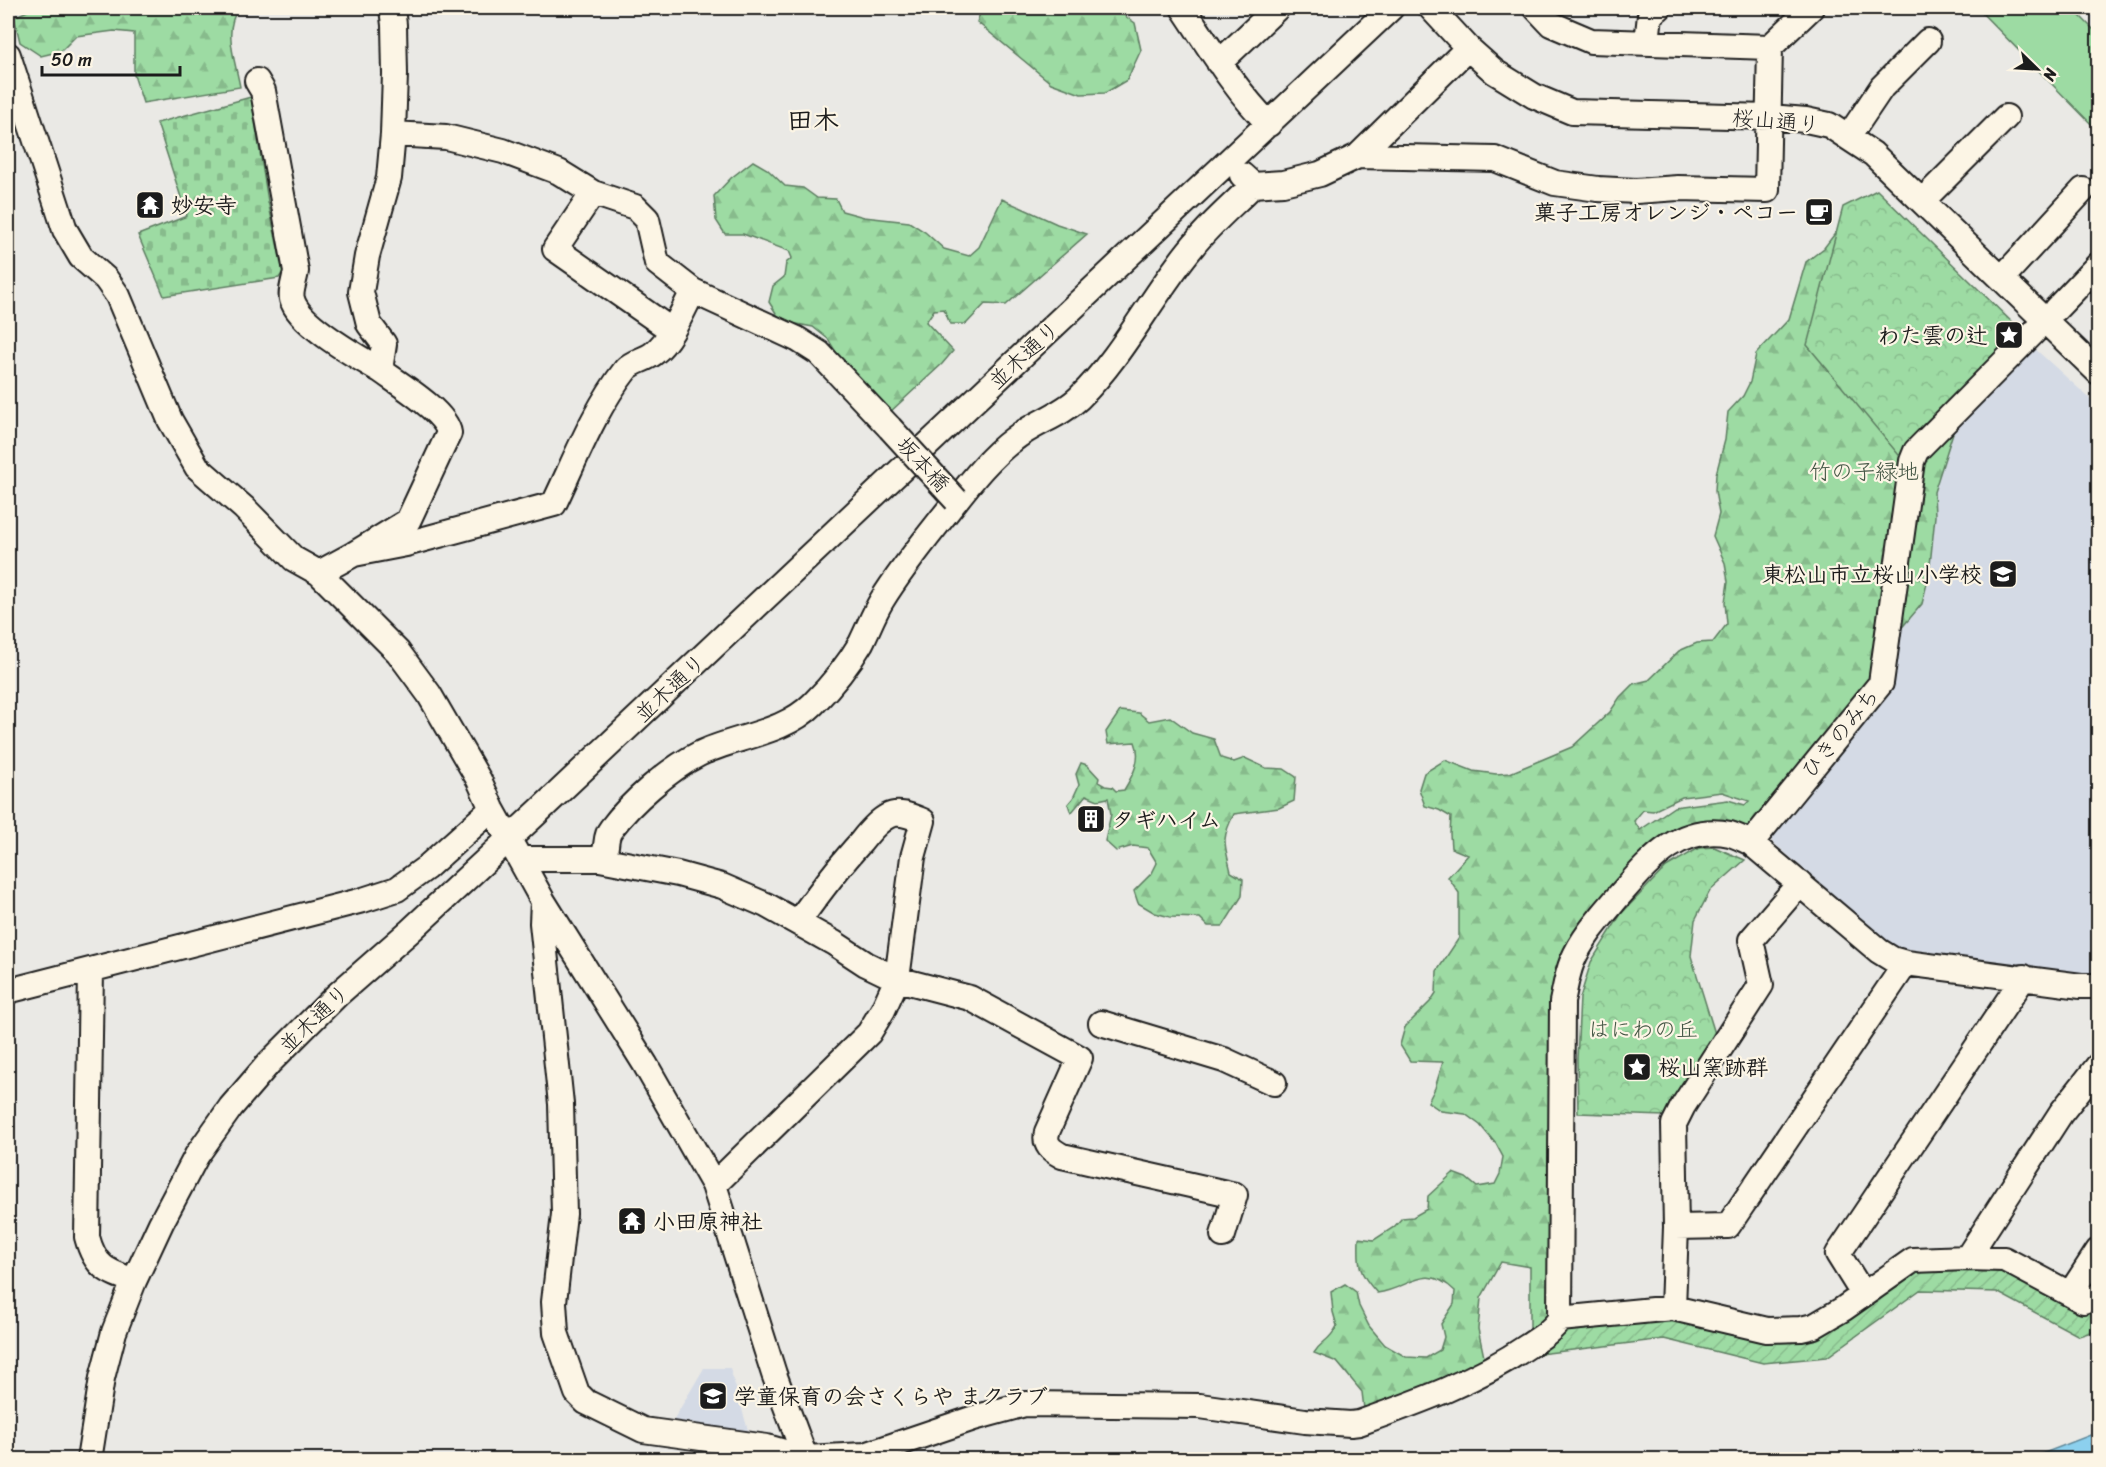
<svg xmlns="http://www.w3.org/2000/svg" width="2106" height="1467" viewBox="0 0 2106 1467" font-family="Sriracha,'Klee One',sans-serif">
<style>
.built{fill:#d4dae5}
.grass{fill:#9ddba3;stroke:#5c7c60;stroke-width:1.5}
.forest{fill:url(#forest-firs);stroke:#5c7c60;stroke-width:1.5;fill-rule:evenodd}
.cemetery{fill:url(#cemetery-stones);stroke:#5c7c60;stroke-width:1.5}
.park{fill:url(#park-crowns);stroke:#5c7c60;stroke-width:1.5}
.garden{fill:url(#garden-furrows);stroke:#5c7c60;stroke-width:1.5}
.water{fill:url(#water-ripples);stroke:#5f889a;stroke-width:1.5}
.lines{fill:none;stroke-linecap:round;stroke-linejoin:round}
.minor-casing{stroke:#1c1c1c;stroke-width:28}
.minor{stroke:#fcf5e5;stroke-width:24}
.minor-bridge-casing{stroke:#1c1c1c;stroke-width:28;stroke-linecap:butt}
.minor-bridge{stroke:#fcf5e5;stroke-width:24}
.labels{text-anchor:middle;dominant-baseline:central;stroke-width:4.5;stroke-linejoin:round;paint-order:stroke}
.street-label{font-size:22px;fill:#1c1c1c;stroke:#fcf5e5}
.poi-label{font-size:22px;font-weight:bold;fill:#1c1c1c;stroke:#fcf5e5;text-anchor:start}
.park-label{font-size:22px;fill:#435544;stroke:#fcf5e5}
.quarter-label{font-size:26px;font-weight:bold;fill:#1c1c1c;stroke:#fcf5e5}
</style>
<defs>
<pattern id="forest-firs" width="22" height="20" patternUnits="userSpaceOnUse" patternTransform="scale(1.5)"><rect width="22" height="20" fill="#9ddba3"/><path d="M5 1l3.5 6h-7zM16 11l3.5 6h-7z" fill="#87bb8c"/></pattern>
<pattern id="cemetery-stones" width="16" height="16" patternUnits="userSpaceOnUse" patternTransform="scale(1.5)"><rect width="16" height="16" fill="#9ddba3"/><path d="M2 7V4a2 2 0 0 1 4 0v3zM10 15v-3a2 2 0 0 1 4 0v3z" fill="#87bb8c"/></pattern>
<pattern id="park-crowns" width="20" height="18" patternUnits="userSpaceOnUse" patternTransform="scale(1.5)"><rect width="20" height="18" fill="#9ddba3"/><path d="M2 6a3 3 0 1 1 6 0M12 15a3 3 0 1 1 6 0" fill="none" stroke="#87bb8c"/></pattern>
<pattern id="garden-furrows" width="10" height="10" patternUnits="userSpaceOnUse" patternTransform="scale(1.5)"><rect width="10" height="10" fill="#9ddba3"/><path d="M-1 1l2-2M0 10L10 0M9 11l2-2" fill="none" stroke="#87bb8c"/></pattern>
<pattern id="water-ripples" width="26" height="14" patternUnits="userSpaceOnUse" patternTransform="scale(1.5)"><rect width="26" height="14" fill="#8cd0ee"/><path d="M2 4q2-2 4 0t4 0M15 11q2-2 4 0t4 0" fill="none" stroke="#78b2cc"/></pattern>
</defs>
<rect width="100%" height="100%" fill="#eae9e5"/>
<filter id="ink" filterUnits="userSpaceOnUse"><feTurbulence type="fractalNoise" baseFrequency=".0167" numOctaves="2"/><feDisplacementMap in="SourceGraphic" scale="12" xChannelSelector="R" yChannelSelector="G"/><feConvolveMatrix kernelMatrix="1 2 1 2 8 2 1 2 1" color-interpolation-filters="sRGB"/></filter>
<g filter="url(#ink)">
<path class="built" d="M2033,347L2098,406V975L1893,947L1767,837L1893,684L1920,464Z
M704,1368H730L750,1437L671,1424Z"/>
<path class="grass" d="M1977,8H2072L2098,34V131Z"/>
<path class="forest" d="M34,8H239C222,29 236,63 240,87L143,103L134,75V33L114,31L76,36L61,51L41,56L20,42L14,17Z
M982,8H1113L1135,23L1141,50L1127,80L1105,93L1081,94L1051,83L977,22Z
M753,161L767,169L785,186L803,188L817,198L836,199L842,211L864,217L909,222L925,232L944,249L969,256L979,247L1002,199L1057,224L1087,234L1006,305L985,304L966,324H950L944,309L934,310L926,322L953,351L942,364L889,413L842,362L828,339L813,327L781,321L769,302L773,286L784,277L786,263L792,258L789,251L743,234H725L716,220L714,196L731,178Z
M1853,210L1935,392L1951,404L1958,417L1934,492L1935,516L1929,575L1922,604L1893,638L1876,680L1752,830L1723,821L1681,827L1564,954L1550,1315L1530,1329V1267L1501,1262L1481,1298L1478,1329L1484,1357L1471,1369L1364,1409L1362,1392L1337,1362L1314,1353C1322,1340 1329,1342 1337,1326L1333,1312L1331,1292L1345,1284L1356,1292L1359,1306L1369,1326L1385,1345L1406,1357L1426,1358L1440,1350L1444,1337L1441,1324L1454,1304L1455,1291C1424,1261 1410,1289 1377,1293C1358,1272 1358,1266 1359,1238L1374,1240L1394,1227L1402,1218L1413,1217L1427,1209L1428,1196L1453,1173L1466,1178L1477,1187L1495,1184L1500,1174L1503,1157L1496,1144L1480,1125L1465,1114L1441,1111L1428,1102L1435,1088L1443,1062L1410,1061L1400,1045L1405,1027L1430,1002L1436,993L1437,971L1459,938V893L1448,877L1468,855L1451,848L1450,834L1451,817L1439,810L1425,806L1419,789L1424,773L1445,760L1473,771L1496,774L1510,773L1572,747L1610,712L1620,697L1633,684L1649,680L1679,651L1697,643L1713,642L1727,624L1725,602L1728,582L1725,563L1713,536L1719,514L1715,491L1716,474L1725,440L1728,412L1743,396L1750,382L1756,354L1789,319L1806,262L1824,248ZM1722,792L1749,801L1745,805L1728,800L1674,807L1640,830L1634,821L1643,810L1653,811L1682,797Z
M1120,711L1139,713L1149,721L1170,717L1192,733L1214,739L1221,758L1234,762L1245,758L1266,768L1284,769L1296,777L1294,801L1279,808L1234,814C1220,841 1225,844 1231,872L1243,879L1242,896L1223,926H1208L1200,918L1170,917L1155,913L1138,903L1134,891L1152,873L1157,863L1148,848L1133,846L1116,851L1105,841L1111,814L1108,798L1098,800L1086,795L1072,812L1070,810L1068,804L1073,798L1079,785L1076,774L1081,763L1087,765L1099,778L1098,782L1105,786L1112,787L1116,791L1124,790C1133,775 1142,759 1135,742L1108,744L1106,732Z"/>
<path class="cemetery" d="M251,97L268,201L283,272L279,278L164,296L138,235L187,216L157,123Z"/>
<path class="park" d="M1877,190L2020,330L1920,428L1903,460L1807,345L1843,207Z
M1714,847L1745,860L1710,891L1695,920L1691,956L1716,1037L1665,1116L1578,1113L1577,1059L1580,998L1591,962L1621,914L1666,867L1699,848Z"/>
<path class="garden" d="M1914,1269L2003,1270L2098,1308V1330L2079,1336L1997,1292L1920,1290L1827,1357L1763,1363L1664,1339L1531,1355L1572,1328L1663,1317L1767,1341Z"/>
<path class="water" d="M2098,1432V1454L2085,1459H2073L2072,1458L2067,1459H2029Z"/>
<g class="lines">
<g class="minor-casing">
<path id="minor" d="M1183,8C1210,48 1235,90 1269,124
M1431,8L1468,48L1495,72L1534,96L1572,112L1769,117L1806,120L1829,125L1873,154L2098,372
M1536,8L1551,24L1591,41L1770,47
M1647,42L1650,15L1659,8
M8,55L65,230L81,257L106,279L118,296L170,420L197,467L244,508L294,559L319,573L398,652L429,694L479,780L492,809L543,901L645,1064L714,1185L774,1374L806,1460
M1219,63L1277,8
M257,81L263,91L296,271C295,279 290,292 292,299C298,324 358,357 380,370
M393,134L446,137L503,151L559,172L593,193L635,207L647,219L657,263L693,291L797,339L819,353L890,428
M1849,136L1882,87L1928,41
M1358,156L1495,159L1555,183L1598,189L1636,191L1678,188L1767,190L1770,47L1811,8
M1242,175L1253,185L1283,183L1320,174L1358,156L1468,48
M593,193L555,249L671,330
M1922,201L2006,117
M2002,278L2083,190
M2056,309L2098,265
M354,554L408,521L449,433C446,412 398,383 380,370L384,344L369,324L361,292L367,256L389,178L393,134L395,74L394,25L392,8
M319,573L354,554L406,544L554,504C576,458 594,410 626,369C633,361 646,360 654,353C671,340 683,310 693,291
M1751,843L1881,683L1912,461L1916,451L2033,333
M522,859H600C610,849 603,839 611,829C631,802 669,769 699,754C736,736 783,734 813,704C831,686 848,665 861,643C868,629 874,613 882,600C903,566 930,534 954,503C972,480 991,456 1014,439C1034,423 1060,416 1079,398C1124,354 1152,295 1192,247C1210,224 1233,205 1253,185
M600,859L678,874L722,886L766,905L834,943L866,964L897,979L970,998L1080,1058L1047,1132C1044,1145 1051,1150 1062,1156L1235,1195L1223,1235
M543,901L542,923L561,1104L564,1214L554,1302L556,1333L577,1393L586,1402L643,1430L767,1447L805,1458L865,1455L974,1418L1025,1404L1200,1406L1305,1421L1351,1424L1359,1423C1418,1402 1477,1381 1528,1346C1540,1338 1552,1331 1560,1319L1562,1002C1565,989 1567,974 1572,962C1582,938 1600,918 1617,898C1647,864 1678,823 1730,834C1737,836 1745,840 1751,843L1879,951L1892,959L1906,963L2081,986H2098
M91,970L87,1237C95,1267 106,1271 134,1281
M8,991L363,900L397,889L426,868L492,809
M1101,1023L1224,1060L1274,1083
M714,1185L869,1033L883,1010L897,979L913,857L923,821C913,817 899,810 888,816C878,821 868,833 861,842C838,867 818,894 798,922
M1676,1227L1728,1226L1906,963
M1967,1258L2061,1113L2098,1066
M1863,1294L1838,1254L2024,977
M2070,1294L2098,1251
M1673,1308L1676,1227L1674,1124L1683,1106L1761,985L1751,940L1800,883
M1560,1319L1673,1308L1767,1330L1801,1329L1814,1326L1843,1309L1913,1260L1967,1258L2004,1259L2083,1301L2098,1296
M89,1460L102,1378L114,1332L134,1281L161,1223L197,1155L231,1107L269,1063L337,995L410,931L540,810L1391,8"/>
</g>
<use href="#minor" class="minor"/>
<g class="minor-bridge-casing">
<path id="minor-bridge" d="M890,428L956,500"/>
</g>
<use href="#minor-bridge" class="minor-bridge"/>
</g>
</g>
<defs>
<g id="temple-square" transform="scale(1.5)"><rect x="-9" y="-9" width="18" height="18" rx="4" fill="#1c1c1c" stroke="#fcf5e5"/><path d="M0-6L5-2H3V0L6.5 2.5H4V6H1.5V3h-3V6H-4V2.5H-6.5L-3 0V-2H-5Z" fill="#fff"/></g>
<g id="cafe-square" transform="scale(1.5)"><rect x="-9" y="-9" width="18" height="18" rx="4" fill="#1c1c1c" stroke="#fcf5e5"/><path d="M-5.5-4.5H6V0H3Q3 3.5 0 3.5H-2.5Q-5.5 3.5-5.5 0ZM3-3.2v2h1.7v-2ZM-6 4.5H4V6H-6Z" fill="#fff"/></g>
<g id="sight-square" transform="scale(1.5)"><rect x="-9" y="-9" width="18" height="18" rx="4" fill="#1c1c1c" stroke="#fcf5e5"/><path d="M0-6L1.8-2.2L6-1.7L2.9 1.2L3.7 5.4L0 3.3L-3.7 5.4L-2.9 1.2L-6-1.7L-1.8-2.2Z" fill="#fff"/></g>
<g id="school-square" transform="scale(1.5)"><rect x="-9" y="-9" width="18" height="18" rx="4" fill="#1c1c1c" stroke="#fcf5e5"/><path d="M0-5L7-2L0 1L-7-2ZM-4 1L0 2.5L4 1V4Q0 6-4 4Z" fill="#fff"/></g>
<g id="building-square" transform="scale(1.5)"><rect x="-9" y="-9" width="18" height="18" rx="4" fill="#1c1c1c" stroke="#fcf5e5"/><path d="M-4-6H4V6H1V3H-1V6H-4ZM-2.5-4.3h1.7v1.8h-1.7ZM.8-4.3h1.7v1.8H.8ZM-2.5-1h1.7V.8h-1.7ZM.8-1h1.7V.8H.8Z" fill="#fff"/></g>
</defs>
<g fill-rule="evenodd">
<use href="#temple-square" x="150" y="205"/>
<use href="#cafe-square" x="1819" y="212"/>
<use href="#sight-square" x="2009" y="335"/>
<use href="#school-square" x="2003" y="574"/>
<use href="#building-square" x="1091" y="819"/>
<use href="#sight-square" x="1637" y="1067"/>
<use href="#temple-square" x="632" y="1221"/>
<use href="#school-square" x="713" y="1396"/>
</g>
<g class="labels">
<g class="street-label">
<text transform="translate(1776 121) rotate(5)">桜山通り</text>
<text transform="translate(1024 355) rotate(-43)">並木通り</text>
<text transform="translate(923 464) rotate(47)">坂本橋</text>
<text transform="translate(670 688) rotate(-43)">並木通り</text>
<text transform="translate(1840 733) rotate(-51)">ひきのみち</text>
<text transform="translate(314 1019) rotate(-44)">並木通り</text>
</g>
<g class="poi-label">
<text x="171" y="205">妙安寺</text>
<text x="1798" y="212" text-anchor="end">菓子工房オレンジ・ペコー</text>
<text x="1988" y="335" text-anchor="end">わた雲の辻</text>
<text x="1982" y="574" text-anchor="end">東松山市立桜山小学校</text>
<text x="1112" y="819">タギハイム</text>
<text x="1658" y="1067">桜山窯跡群</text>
<text x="653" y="1221">小田原神社</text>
<text x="734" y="1396">学童保育の会さくらや まクラブ</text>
</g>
<g class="park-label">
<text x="1864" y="471">竹の子緑地</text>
<text x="1643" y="1029">はにわの丘</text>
</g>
<g class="quarter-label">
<text x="813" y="120">田木</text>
</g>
</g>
<rect width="2106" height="1467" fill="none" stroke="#fcf5e5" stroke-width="30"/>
<rect x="15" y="15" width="2076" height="1437" fill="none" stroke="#1c1c1c" stroke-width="2" filter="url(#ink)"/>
<g transform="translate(2037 69) rotate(114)" stroke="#fcf5e5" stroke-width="4.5" paint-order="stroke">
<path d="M0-4.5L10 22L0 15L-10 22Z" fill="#1c1c1c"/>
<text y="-9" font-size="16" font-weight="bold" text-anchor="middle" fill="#1c1c1c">N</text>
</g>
<path d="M42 66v9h138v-9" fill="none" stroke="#1c1c1c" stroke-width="3"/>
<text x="51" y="66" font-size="18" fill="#1c1c1c" stroke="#fcf5e5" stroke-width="4.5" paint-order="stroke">50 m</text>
</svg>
